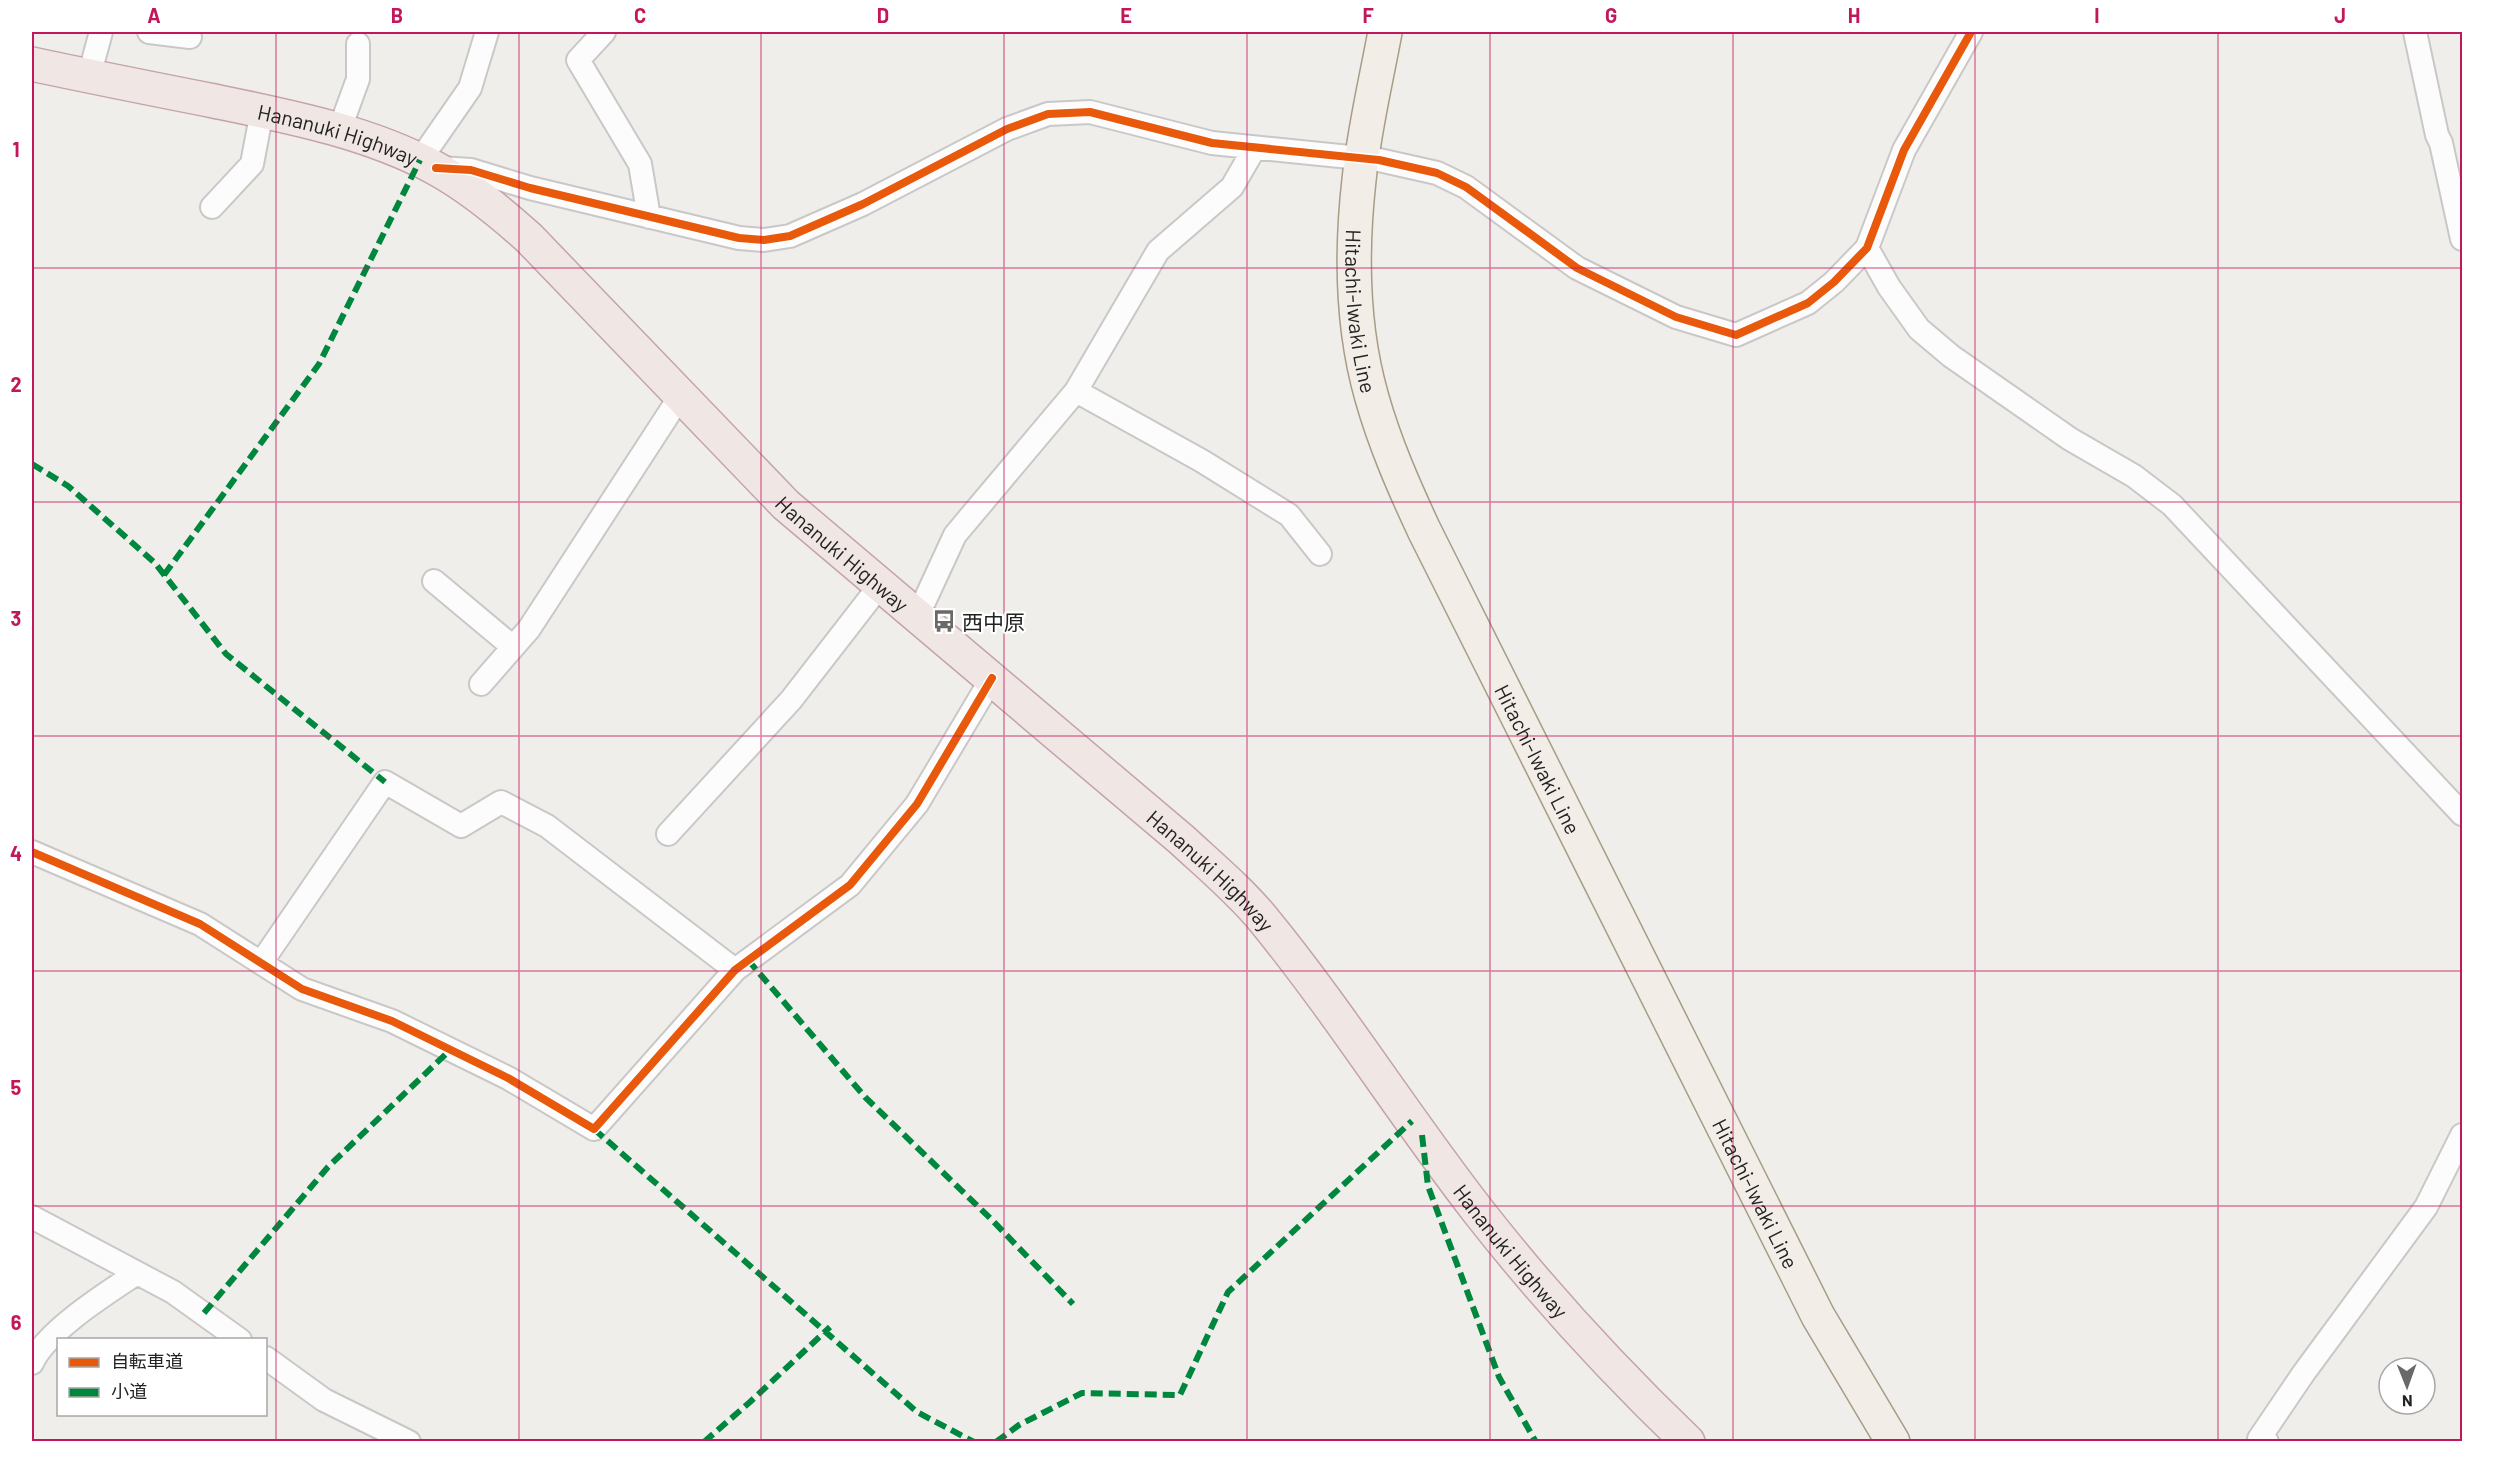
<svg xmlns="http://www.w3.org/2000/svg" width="2494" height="1473" viewBox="0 0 2494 1473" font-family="Barlow,'Noto Sans JP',sans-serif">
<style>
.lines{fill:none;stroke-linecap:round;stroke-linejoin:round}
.minor-casing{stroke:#c9c8c7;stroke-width:26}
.primary-casing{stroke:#a79c86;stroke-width:36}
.trunk-casing{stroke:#c5a2ac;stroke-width:36}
.minor{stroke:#fdfcfc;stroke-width:22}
.primary{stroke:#f3ede7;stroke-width:33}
.trunk{stroke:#f0e6e4;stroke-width:33}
.quiet{stroke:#00873e;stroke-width:6;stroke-dasharray:12 6;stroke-linecap:butt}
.cycleway-casing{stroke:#fff;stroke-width:11}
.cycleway{stroke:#e8590c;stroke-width:8}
.grid{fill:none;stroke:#c2185b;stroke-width:1.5;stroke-opacity:0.55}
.labels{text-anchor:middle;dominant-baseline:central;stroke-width:4.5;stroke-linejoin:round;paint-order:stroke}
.street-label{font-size:21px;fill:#222;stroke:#fff}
.poi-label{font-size:21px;fill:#222;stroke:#fff;text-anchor:start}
.neatline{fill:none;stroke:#c2185b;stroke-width:2}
.grid-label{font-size:20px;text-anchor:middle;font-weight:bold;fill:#c2185b}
</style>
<rect width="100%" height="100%" fill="#f0eeeb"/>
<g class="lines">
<g class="minor-casing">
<path id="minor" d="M149,32L190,37
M604,32L578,60L640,164L649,217
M2415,32L2437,135L2441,143L2462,239
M89,76L101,32
M339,131L358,79V44
M420,160L470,88L487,32
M440,168L471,170L530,188L739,238L764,240L790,236L863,204L1007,129L1048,114L1090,112L1212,143L1379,160L1437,173L1466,187L1577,268L1676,317L1736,335L1808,303L1834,282L1867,248L1904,150L1971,32
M212,207L252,164L262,111
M1867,248L1889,287L1919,329L1951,356L2070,439L2134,476L2172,505L2462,814
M1076,391L1202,461L1289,515L1320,554
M434,581L513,647
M918,615L955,535L1076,391L1158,251L1232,187L1254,149
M481,684L529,629L681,395
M668,834L791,700L881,584
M32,852L200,924L302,989L392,1021L508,1078L594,1129L735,970L850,885L917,804L992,678
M261,963L385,782L461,826L501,802L547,826L735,970
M32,1217L173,1292L240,1340
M266,1358L324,1400L409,1442
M32,1363C46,1331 107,1293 137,1273
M2267,1442L2259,1439L2303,1374L2426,1207L2462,1135"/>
</g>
<g class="primary-casing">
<g id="primary">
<path id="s1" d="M1385,32C1376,81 1364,130 1359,180C1351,251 1352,329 1372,398C1385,444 1404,487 1424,530L1818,1316L1893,1442"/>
</g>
</g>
<g class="trunk-casing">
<g id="trunk">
<path id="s2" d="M32,64C92,77 153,89 214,101C287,116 369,132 435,168C470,187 500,212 529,238L786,505L1182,840C1210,866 1239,890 1263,919C1340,1013 1404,1116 1478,1211C1542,1293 1612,1369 1688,1442"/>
</g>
</g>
<use href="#minor" class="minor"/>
<use href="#primary" class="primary"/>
<use href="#trunk" class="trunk"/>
<path class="quiet" d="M32,464L68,486L155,563L226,654L385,782
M164,575L319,364L420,160
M748,960L865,1097L991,1219L1073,1304
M594,1129L917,1412L974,1442
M1422,1135L1428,1186L1499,1377L1536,1442
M204,1313L328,1167L450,1050
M704,1442L750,1402L830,1327
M996,1442L1019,1425L1082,1393L1180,1395L1228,1292L1412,1121"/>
<g class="cycleway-casing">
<path id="cycleway" d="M436,168L471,170L530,188L739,238L764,240L790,236L863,204L1007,129L1048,114L1090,112L1212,143L1379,160L1437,173L1466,187L1577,268L1676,317L1736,335L1808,303L1834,282L1867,248L1904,150L1971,32
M32,852L200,924L302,989L392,1021L508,1078L594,1129L735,970L850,885L917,804L992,678"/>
</g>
<use href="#cycleway" class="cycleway"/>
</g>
<path class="grid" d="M276,32V1442M519,32V1442M761,32V1442M1004,32V1442M1247,32V1442M1490,32V1442M1733,32V1442M1975,32V1442M2218,32V1442M32,268H2462M32,502H2462M32,736H2462M32,971H2462M32,1206H2462"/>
<defs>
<g id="bus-bare" transform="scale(1.8)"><path d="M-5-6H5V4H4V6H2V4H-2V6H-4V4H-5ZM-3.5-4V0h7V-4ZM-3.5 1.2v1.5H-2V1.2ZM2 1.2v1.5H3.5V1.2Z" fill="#6a6968" stroke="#fff" stroke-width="2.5" paint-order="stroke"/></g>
</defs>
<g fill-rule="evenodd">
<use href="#bus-bare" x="944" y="621"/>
</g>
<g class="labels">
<g class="street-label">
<text stroke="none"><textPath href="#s2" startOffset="314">Hananuki Highway</textPath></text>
<text stroke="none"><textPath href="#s1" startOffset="282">Hitachi-Iwaki Line</textPath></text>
<text stroke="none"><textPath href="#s2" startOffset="980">Hananuki Highway</textPath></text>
<text stroke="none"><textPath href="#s1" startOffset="768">Hitachi-Iwaki Line</textPath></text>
<text stroke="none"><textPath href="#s2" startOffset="1466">Hananuki Highway</textPath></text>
<text stroke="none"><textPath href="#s1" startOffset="1254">Hitachi-Iwaki Line</textPath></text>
<text stroke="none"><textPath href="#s2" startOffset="1952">Hananuki Highway</textPath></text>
</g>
<g class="poi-label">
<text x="962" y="621">西中原</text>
</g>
</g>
<rect width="2494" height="1473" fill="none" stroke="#ffffff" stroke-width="66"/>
<rect x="57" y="1338" width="210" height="78" fill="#ffffff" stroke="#a7a7a7" stroke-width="1.5"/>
<rect x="69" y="1358" width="30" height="9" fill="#e8590c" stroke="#a7a7a7" stroke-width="1.5"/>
<text x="111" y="1368" font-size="18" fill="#222222">自転車道</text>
<rect x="69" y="1388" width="30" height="9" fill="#00873e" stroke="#a7a7a7" stroke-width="1.5"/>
<text x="111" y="1398" font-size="18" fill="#222222">小道</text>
<g transform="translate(2407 1386) rotate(179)"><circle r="28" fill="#ffffff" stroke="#a7a7a7" stroke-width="1.5"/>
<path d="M0-4.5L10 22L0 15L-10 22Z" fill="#6a6968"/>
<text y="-9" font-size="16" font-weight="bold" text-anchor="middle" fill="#222222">N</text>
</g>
<rect x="33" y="33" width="2428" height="1407" class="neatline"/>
<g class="grid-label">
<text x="154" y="23">A</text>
<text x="397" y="23">B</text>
<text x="640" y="23">C</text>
<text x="883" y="23">D</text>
<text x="1126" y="23">E</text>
<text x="1368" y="23">F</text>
<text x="1611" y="23">G</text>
<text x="1854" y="23">H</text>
<text x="2097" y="23">I</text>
<text x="2340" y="23">J</text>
<text x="16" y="157">1</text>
<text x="16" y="392">2</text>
<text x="16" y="626">3</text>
<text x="16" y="861">4</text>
<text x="16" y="1095">5</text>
<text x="16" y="1330">6</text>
</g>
</svg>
